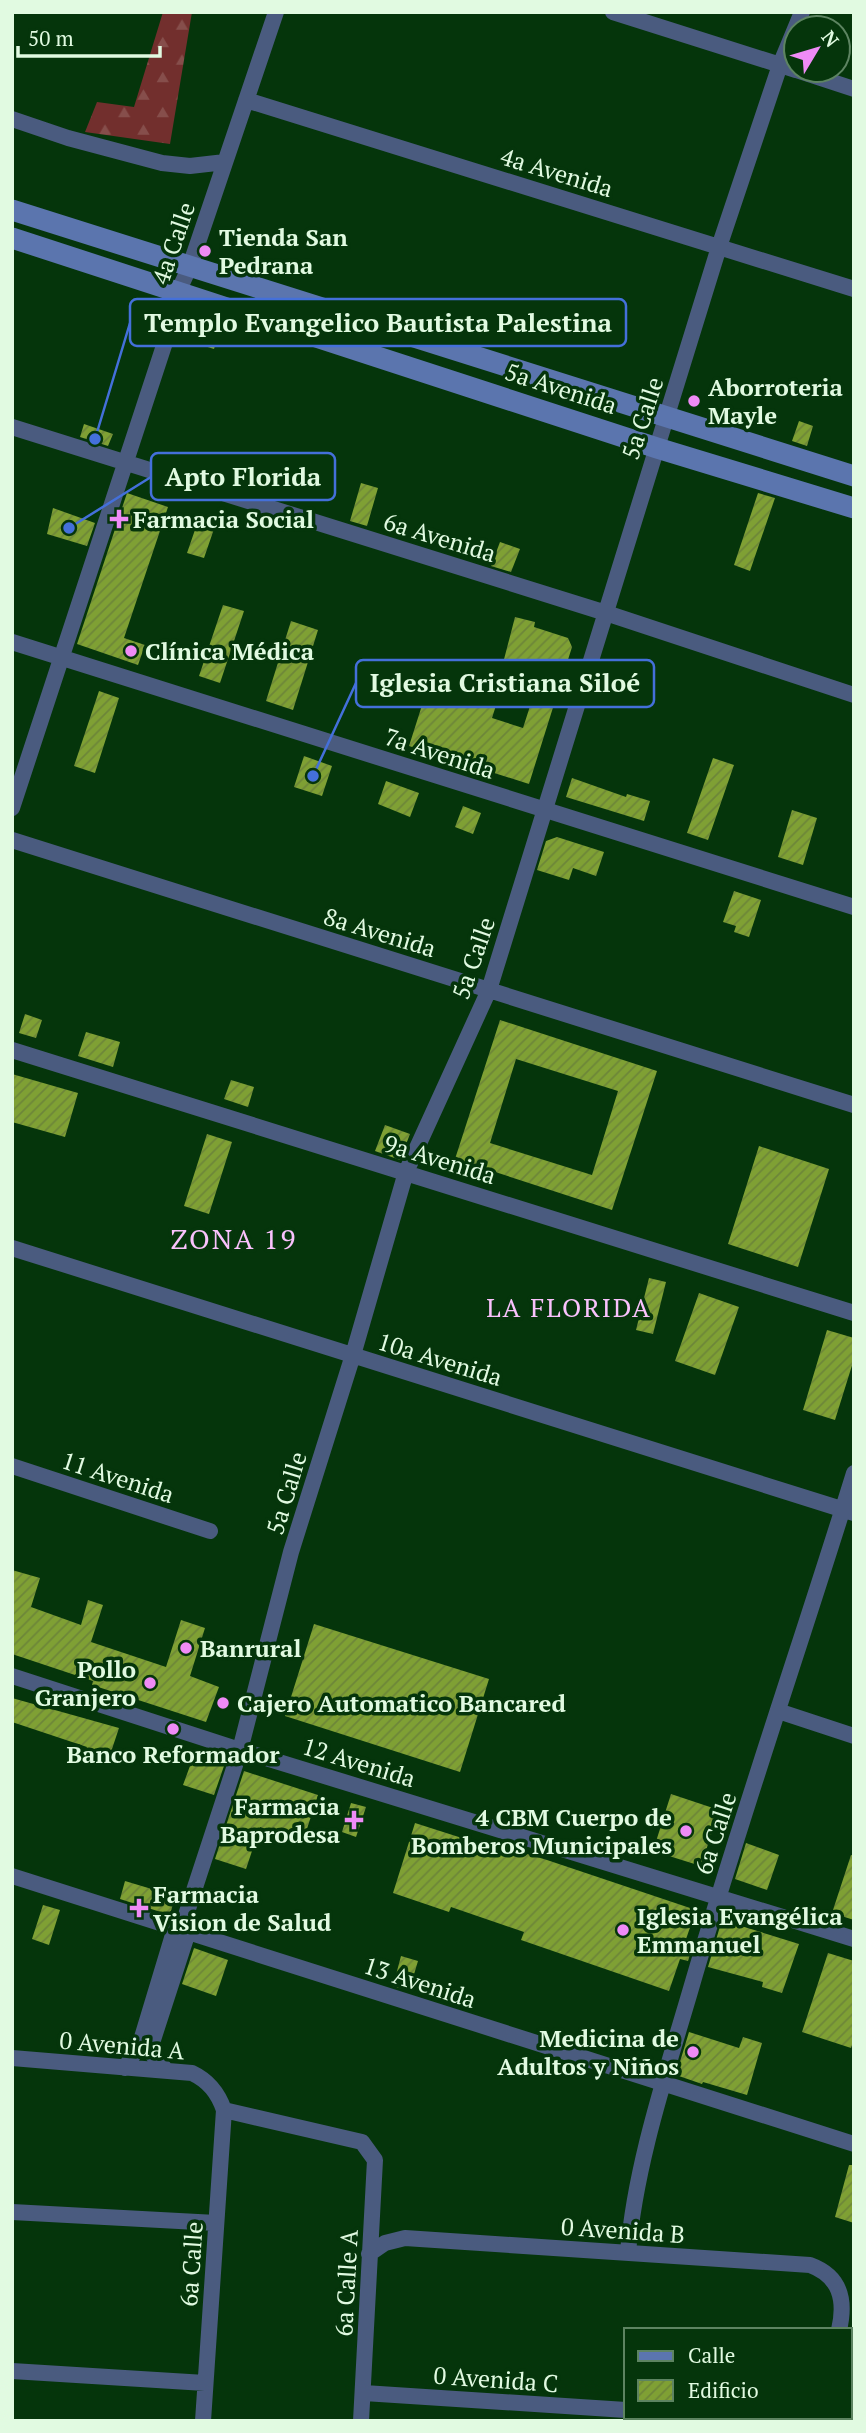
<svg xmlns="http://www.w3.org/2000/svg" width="866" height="2433" viewBox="0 0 866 2433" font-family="'PT Serif',serif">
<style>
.forest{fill:url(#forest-firs)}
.building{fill:url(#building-hatch);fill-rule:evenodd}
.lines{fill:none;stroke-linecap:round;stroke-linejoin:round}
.street{stroke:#4a5b7f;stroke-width:16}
.secondary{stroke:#5b75ae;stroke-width:21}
.poi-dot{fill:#ef8bf6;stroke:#05350b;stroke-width:2.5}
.labels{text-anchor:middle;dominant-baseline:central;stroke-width:7;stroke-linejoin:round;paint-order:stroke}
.street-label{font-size:24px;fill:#e1fae1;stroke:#05350b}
.poi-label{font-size:24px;font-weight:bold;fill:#e1fae1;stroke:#05350b;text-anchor:start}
.neighbourhood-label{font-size:26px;letter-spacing:2px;fill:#fac2fd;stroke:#05350b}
.quarter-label{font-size:28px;letter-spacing:2px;fill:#fac2fd;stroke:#05350b}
.leader{fill:none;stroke:#4470da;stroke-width:2.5}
.callout-dot{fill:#4470da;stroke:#05350b;stroke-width:2.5}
.callout{fill:#05350b;stroke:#4470da;stroke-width:2.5}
.callout-label{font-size:26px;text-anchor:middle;font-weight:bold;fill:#e1fae1}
</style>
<defs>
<pattern id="forest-firs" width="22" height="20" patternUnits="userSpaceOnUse" patternTransform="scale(1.75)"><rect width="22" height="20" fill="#722f2d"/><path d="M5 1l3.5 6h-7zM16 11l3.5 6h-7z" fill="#864e4b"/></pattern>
<pattern id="building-hatch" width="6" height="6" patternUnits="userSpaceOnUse" patternTransform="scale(1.75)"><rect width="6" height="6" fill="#7fa034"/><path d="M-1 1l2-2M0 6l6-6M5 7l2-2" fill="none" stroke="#6d8639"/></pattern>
</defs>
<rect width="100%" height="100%" fill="#05350b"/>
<path class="forest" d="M163,12H192L170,144L85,132L97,102L134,107Z"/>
<path class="building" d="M191,310L223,320L214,349L182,339Z
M799,421L813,426L807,446L792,441Z
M84,424L113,434L108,446L80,437Z
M361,483L378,488L367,526L350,521Z
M127,493L168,507L124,638L145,645L138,665L77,644Z
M758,493L775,498L750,571L734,565Z
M53,508L95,523L87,546L47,534Z
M197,524L214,529L204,558L187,553Z
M500,542L520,549L511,572L491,566Z
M223,605L244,611L220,683L199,676Z
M515,617L535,622L534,627L568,638L572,647L529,784L409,746L432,674L499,696L492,718L523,728L539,678L502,667Z
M291,621L318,630L293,710L266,701Z
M99,691L119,698L95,773L74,766Z
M304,756L332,766L322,796L294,787Z
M713,758L734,765L708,840L687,833Z
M572,778L626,797L627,794L650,801L644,821L566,797Z
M386,781L419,793L410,817L378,804Z
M463,806L481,813L473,834L455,827Z
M792,810L817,818L803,865L778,857Z
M557,837L604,852L596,876L573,868L569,880L537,870L546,841Z
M734,891L761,900L749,937L734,932L736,926L723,922Z
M25,1014L42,1020L36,1038L19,1033Z
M500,1020L657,1071L612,1210L455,1159ZM516,1059L618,1091L592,1175L490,1143Z
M86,1032L120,1042L113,1067L78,1056Z
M12,1074L78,1093L65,1137L12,1122Z
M231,1080L254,1087L248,1107L224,1099Z
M385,1125L410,1134L400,1160L375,1151Z
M207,1134L232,1142L209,1214L184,1206Z
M759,1146L829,1169L798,1267L728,1244Z
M649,1278L666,1282L653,1334L636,1330Z
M699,1293L739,1307L715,1375L675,1361Z
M827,1330L854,1338V1359L835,1420L803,1410Z
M12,1570L40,1578L31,1607L81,1625L88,1600L103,1605L91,1642L166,1667L181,1620L205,1628L190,1676L219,1687L206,1722L92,1685L93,1681L12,1654Z
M314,1624L489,1679L460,1772L285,1716Z
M12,1698L119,1728L107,1764L83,1756L87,1747L12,1722Z
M194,1755L224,1766L214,1795L183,1785Z
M244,1771L318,1795L303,1841L260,1827L246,1869L215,1859Z
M671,1794L719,1810L701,1866L653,1851Z
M351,1803L366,1807L356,1837L342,1832Z
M415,1823L490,1847L491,1843L547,1860L696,1910L684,1945L695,1939L688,1961L680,1959L669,1991L521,1940L524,1932L451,1907L449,1912L393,1893Z
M746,1843L779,1855L767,1890L735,1879Z
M851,1855L854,1856V1920L832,1913Z
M125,1881L175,1896L170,1915L120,1899Z
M43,1905L60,1910L49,1945L32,1939Z
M725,1921L799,1944L782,1993L762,1987L763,1982L708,1967L721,1923Z
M194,1948L228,1960L216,1996L182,1984Z
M828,1953L854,1961V2040L851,2048L802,2032Z
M401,1956L418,1961L409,1991L393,1986Z
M689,2032L739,2048L743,2037L762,2043L747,2095L703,2082L702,2084L676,2075Z
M849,2165H854V2223L835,2217Z"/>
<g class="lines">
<path class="street" d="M613,12L796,70
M796,70L854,89
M246,100L854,289
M12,119L68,138L162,163L190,166L225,162
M12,427L606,613L854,695
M12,642L854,907
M12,808L176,309L179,290L190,266L276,12
M12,840L854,1105
M12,1050L854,1313
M12,1248L854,1513
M12,1466L210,1531
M12,1676L240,1750L854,1939
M778,1711L854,1736
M12,1876L854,2144
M12,2058L192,2073C209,2081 218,2093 224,2110L203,2421
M125,2068L140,2044L175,1928L185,1918L240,1750L291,1552L353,1355L406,1172L489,990L719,247L780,65L802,12
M166,2070L152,2054L151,2046L188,1932L186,1923
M224,2110L362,2142L375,2160L361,2421
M12,2212L216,2223
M628,2253C635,2165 667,2071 692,1985C742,1813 801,1644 854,1473
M369,2254L385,2243L405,2238L810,2265C840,2276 846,2300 839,2330
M12,2371L205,2383
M364,2393L626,2410
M732,2417L785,2421
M816,2421L817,2417"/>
<path class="secondary" d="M12,210L854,476
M12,238L657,448L854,508"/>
</g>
<g class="poi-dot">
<circle cx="205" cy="251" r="7"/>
<circle cx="694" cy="401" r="7"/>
<path d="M115.5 508.5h7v7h7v7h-7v7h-7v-7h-7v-7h7z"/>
<circle cx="131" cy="651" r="7"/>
<circle cx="186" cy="1648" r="7"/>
<circle cx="150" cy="1683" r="7"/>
<circle cx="223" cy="1703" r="7"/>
<circle cx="173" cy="1729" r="7"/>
<path d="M350.5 1809.5h7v7h7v7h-7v7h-7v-7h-7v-7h7z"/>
<circle cx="686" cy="1831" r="7"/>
<path d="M135.5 1897.5h7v7h7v7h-7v7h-7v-7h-7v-7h7z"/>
<circle cx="623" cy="1930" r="7"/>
<circle cx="693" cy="2052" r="7"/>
</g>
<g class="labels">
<g class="street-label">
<text transform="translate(557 172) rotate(17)">4a Avenida</text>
<text transform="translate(173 243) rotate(-71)">4a Calle</text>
<text transform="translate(561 388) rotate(18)">5a Avenida</text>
<text transform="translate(642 418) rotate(-72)">5a Calle</text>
<text transform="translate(440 537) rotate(17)">6a Avenida</text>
<text transform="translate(440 753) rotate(18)">7a Avenida</text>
<text transform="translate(380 932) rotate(17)">8a Avenida</text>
<text transform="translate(473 958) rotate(-71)">5a Calle</text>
<text transform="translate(440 1159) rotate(17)">9a Avenida</text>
<text transform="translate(440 1359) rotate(17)">10a Avenida</text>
<text transform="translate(118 1477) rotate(18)">11 Avenida</text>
<text transform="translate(286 1493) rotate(-73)">5a Calle</text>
<text transform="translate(359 1762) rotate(17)">12 Avenida</text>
<text transform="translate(715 1833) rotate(-72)">6a Calle</text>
<text transform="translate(420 1982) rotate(18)">13 Avenida</text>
<text transform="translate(122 2045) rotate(5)">0 Avenida A</text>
<text transform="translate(623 2230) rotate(4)">0 Avenida B</text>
<text transform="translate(191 2264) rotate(-86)">6a Calle</text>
<text transform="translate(346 2283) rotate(-87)">6a Calle A</text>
<text transform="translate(496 2379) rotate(4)">0 Avenida C</text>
</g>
<g class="poi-label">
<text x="219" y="237">Tienda San<tspan x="219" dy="28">Pedrana</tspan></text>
<text x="708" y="387">Aborroteria<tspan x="708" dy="28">Mayle</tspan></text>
<text x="133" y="519">Farmacia Social</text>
<text x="145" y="651">Clínica Médica</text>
<text x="200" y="1648">Banrural</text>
<text x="136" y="1669" text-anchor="end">Pollo<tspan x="136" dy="28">Granjero</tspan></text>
<text x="237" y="1703">Cajero Automatico Bancared</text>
<text x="173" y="1754" text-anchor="middle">Banco Reformador</text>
<text x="340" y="1806" text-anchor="end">Farmacia<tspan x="340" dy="28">Baprodesa</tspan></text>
<text x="672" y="1817" text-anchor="end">4 CBM Cuerpo de<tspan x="672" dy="28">Bomberos Municipales</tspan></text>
<text x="153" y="1894">Farmacia<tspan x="153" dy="28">Vision de Salud</tspan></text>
<text x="637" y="1916">Iglesia Evangélica<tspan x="637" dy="28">Emmanuel</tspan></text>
<text x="679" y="2038" text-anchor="end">Medicina de<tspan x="679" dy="28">Adultos y Niños</tspan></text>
</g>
<g class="neighbourhood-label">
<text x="569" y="1307">LA FLORIDA</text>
</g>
<g class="quarter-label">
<text x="234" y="1238">ZONA 19</text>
</g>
</g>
<path class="leader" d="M95 439L130 323M69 528L151 477M313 776L356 683"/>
<g class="callout-dot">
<circle cx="95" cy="439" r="7"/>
<circle cx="69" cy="528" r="7"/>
<circle cx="313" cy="776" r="7"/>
</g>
<g class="callout">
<rect x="130" y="299" width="496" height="47" rx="7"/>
<rect x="151" y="453" width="184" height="47" rx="7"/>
<rect x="356" y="660" width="298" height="47" rx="7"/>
</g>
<g class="callout-label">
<text x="378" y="332">Templo Evangelico Bautista Palestina</text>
<text x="243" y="486">Apto Florida</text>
<text x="505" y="692">Iglesia Cristiana Siloé</text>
</g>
<rect width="866" height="2433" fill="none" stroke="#e1fae1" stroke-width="28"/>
<rect x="624" y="2328" width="228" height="91" fill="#05350b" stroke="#5d8461" stroke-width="2"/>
<rect x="638" y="2351" width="35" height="10" fill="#5b75ae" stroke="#5d8461" stroke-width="2"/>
<text x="688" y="2363" font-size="21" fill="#e1fae1">Calle</text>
<rect x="638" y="2380" width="35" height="21" fill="url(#building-hatch)" stroke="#5d8461" stroke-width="2"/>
<text x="688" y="2398" font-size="21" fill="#e1fae1">Edificio</text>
<g transform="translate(817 49) rotate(52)"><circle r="33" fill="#05350b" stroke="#5d8461" stroke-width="2"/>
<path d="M0-5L12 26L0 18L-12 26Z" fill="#ef8bf6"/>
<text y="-10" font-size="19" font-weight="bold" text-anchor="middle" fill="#e1fae1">N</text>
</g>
<path d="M18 46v10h142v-10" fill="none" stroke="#e1fae1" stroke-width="3.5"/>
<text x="28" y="46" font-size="21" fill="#e1fae1" stroke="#05350b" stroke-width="5" paint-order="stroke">50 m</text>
</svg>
